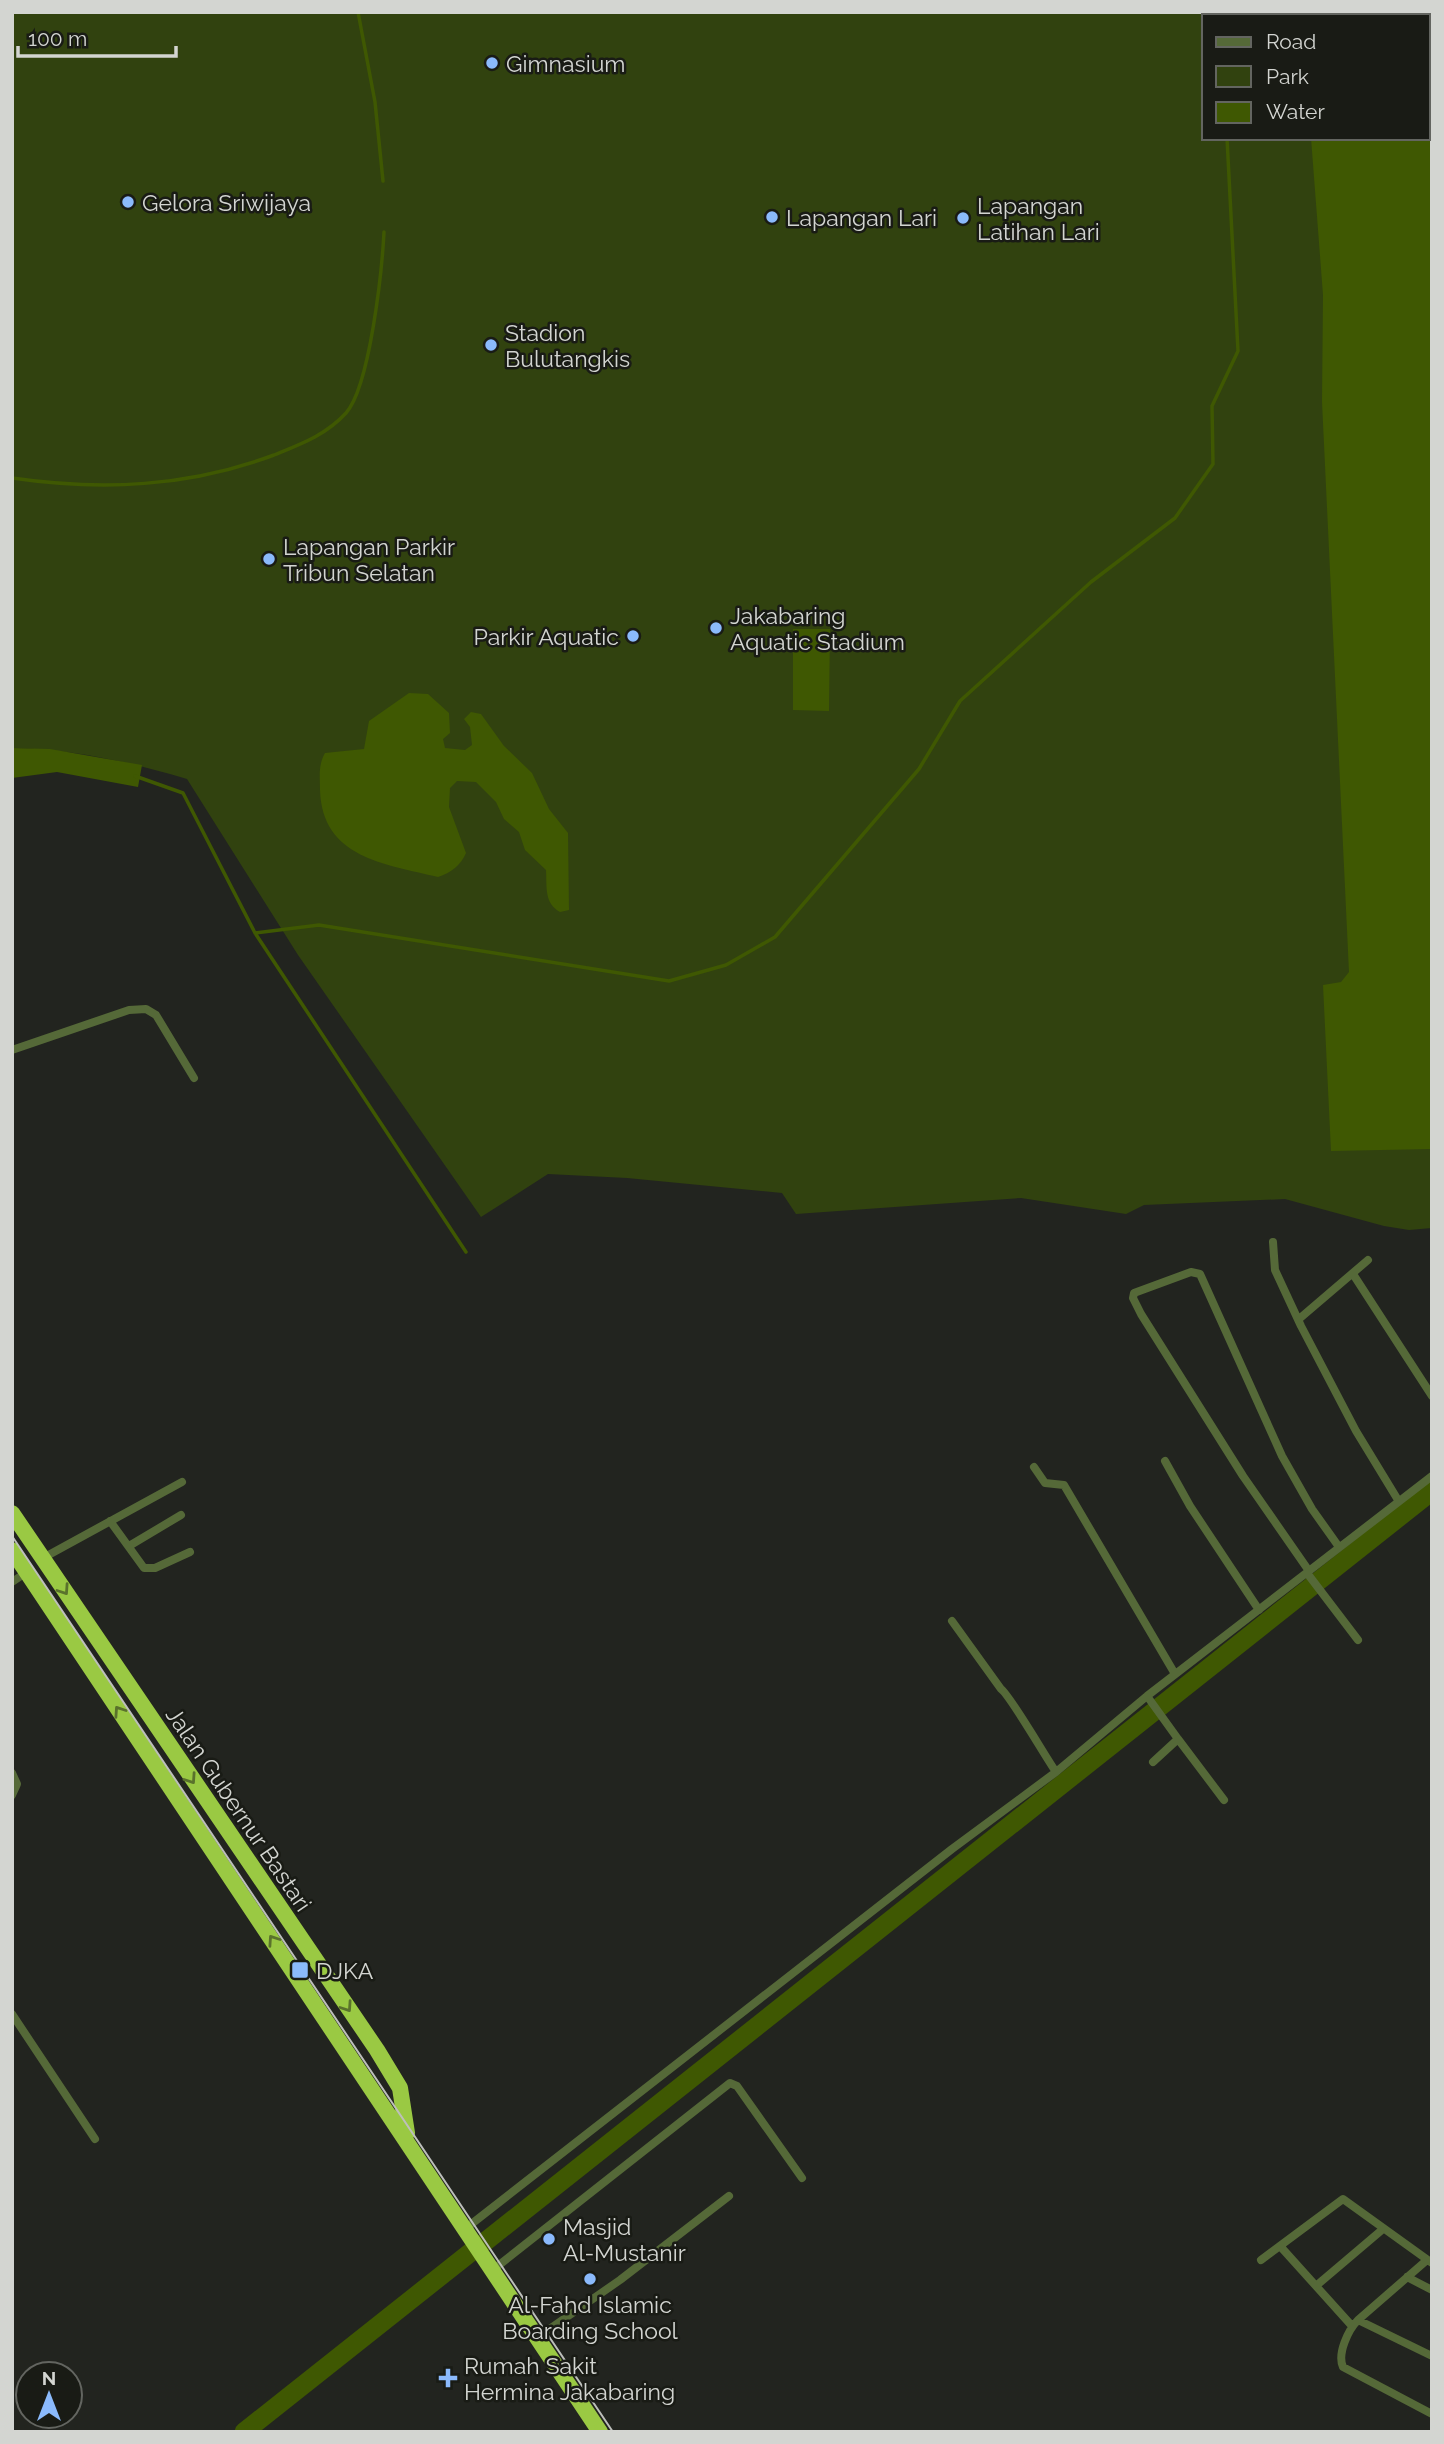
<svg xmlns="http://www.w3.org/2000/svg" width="1444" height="2444" viewBox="0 0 1444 2444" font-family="Raleway,sans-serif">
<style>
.green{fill:#31420f;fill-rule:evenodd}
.water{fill:#3f5802}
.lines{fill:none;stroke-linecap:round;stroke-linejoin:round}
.stream{stroke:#3f5802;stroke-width:3.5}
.river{stroke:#3f5802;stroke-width:19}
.street{stroke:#556938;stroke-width:8}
.highway{stroke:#9ac943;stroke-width:16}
.tram{stroke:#bdbfbb;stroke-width:2}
.oneway{stroke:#5a722c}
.poi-dot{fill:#8bbafc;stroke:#191b15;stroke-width:2.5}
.labels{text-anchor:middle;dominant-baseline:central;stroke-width:5;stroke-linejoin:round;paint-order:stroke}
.poi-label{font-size:23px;fill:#d3d5d1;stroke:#191b15;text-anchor:start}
.street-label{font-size:23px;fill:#d3d5d1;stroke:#191b15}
</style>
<rect width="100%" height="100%" fill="#22241f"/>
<path class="green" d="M12,12H1432V1228L1409,1230L1384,1226L1285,1199L1144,1205L1126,1214L1021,1198L796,1214L782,1193L627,1178L548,1174L481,1217L298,955L187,779C130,762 72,749 12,748ZM1204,16H1428V138H1204Z"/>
<path class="water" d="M1302,12H1432V1149L1331,1151L1323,985L1341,982L1349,972L1322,402L1323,295L1311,138H1428V16H1302Z
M793,629H830L829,711L793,710Z
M409,693L428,694L449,713L450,733L443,739L445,748L465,750L472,745L470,727L464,719L471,712L481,714L504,746L532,773L549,809L568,833L569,910L560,912C544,903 547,887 546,870L525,850L519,832L504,819L496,802L476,782L457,781L450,788L449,807L466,853C461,865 451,873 438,877C385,864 322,858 320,790C320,777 318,765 325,753L364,749L369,721Z
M12,748L50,749L142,765L138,787L57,772L12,778Z"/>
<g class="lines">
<path class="stream" d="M358,12L375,102L383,181
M1225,16V12
M12,478C102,491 188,487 274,455C301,444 326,435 346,413C370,386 382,270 384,232
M135,776L183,793L255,933L466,1252
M255,933L319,925L669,981L726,965L775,937L919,769L960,701L1091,582L1175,518L1213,464L1212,406L1238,351L1227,138"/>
<path class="river" d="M486,2241L1432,1491
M244,2432L471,2252"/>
<path class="street" d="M12,1050L129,1010L146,1009L156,1015L194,1078
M1273,1242L1275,1270L1301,1326L1356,1431L1398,1500
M1353,1274L1432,1396
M1299,1319L1368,1260
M1165,1461L1190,1506L1259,1610
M1034,1467L1045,1483L1064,1485L1175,1674
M110,1521L144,1568H155L190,1552
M129,1546L181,1515
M43,1558L182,1482
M1309,1571L1243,1476L1141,1314L1133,1298L1134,1293L1191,1272L1200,1274L1282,1456L1312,1509L1339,1547
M1307,1573L1358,1640
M12,1582L27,1572
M952,1621L1001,1689C1010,1695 1046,1758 1056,1772
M1147,1696L1178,1739L1153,1762
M1178,1739L1224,1800
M12,1773L17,1784L12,1795
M12,2014L95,2139
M465,2229L952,1849L1056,1772L1147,1696L1432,1476
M1280,2246L1352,2326
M1261,2260L1343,2199L1432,2263
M494,2269L730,2083L737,2086L802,2178
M1407,2277L1432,2290
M1317,2285L1383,2229
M1358,2320L1427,2260
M538,2337L620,2280L729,2196
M1432,2356L1358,2320C1348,2330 1337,2354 1343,2367L1432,2414"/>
<path class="highway" d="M12,1513L377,2050L400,2088L407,2133
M12,1550L600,2432"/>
<path class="tram" d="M12,1536L613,2432"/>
</g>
<defs><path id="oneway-chevron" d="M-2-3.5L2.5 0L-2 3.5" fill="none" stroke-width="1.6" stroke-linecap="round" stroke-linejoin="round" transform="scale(1.75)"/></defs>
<g class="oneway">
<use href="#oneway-chevron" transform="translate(64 1590) rotate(56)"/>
<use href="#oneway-chevron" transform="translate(119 1711) rotate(-124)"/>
<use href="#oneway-chevron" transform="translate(191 1779) rotate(56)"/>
<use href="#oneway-chevron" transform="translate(273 1940) rotate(-124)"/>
<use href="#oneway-chevron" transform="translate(347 2007) rotate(56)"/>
</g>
<g class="poi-dot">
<circle cx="492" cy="63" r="7"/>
<circle cx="128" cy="202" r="7"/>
<circle cx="772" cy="217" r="7"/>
<circle cx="963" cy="218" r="7"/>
<circle cx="491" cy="345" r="7"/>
<circle cx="269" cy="559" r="7"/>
<circle cx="716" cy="628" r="7"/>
<circle cx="633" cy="636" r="7"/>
<rect x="291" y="1961" width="18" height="18" rx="3.5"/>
<circle cx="549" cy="2239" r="7"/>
<circle cx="590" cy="2279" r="7"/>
<path d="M444.5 2367.5h7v7h7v7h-7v7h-7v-7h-7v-7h7z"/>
</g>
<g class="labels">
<g class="poi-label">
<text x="506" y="63">Gimnasium</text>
<text x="142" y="202">Gelora Sriwijaya</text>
<text x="977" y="205">Lapangan<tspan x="977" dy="26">Latihan Lari</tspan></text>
<text x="786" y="217">Lapangan Lari</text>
<text x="505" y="332">Stadion<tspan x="505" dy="26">Bulutangkis</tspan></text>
<text x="283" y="546">Lapangan Parkir<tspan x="283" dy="26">Tribun Selatan</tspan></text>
<text x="730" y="615">Jakabaring<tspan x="730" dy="26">Aquatic Stadium</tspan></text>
<text x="619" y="636" text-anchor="end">Parkir Aquatic</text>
<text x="316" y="1970">DJKA</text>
<text x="563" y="2226">Masjid<tspan x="563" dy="26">Al-Mustanir</tspan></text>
<text x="590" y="2304" text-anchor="middle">Al-Fahd Islamic<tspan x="590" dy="26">Boarding School</tspan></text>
<text x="464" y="2365">Rumah Sakit<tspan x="464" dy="26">Hermina Jakabaring</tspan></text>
</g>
<g class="street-label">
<text transform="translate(239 1809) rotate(56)">Jalan Gubernur Bastari</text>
</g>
</g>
<rect width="1444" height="2444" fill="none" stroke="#d3d5d1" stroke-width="28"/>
<rect x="1202" y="14" width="228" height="126" fill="#191b15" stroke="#636560" stroke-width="2"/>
<rect x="1216" y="37" width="35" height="10" fill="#556938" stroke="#636560" stroke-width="2"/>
<text x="1266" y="49" font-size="21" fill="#d3d5d1">Road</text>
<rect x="1216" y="66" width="35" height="21" fill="#31420f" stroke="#636560" stroke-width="2"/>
<text x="1266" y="84" font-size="21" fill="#d3d5d1">Park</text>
<rect x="1216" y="102" width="35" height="21" fill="#3f5802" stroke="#636560" stroke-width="2"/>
<text x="1266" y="119" font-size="21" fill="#d3d5d1">Water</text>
<g transform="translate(49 2395)"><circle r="33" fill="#191b15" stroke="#636560" stroke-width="2"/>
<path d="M0-5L12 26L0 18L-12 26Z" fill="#8bbafc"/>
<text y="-10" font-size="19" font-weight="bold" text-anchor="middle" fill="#d3d5d1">N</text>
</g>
<path d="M18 46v10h158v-10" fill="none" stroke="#d3d5d1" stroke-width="3.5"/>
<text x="28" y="46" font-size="21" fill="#d3d5d1" stroke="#191b15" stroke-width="5" paint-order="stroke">100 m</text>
</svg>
